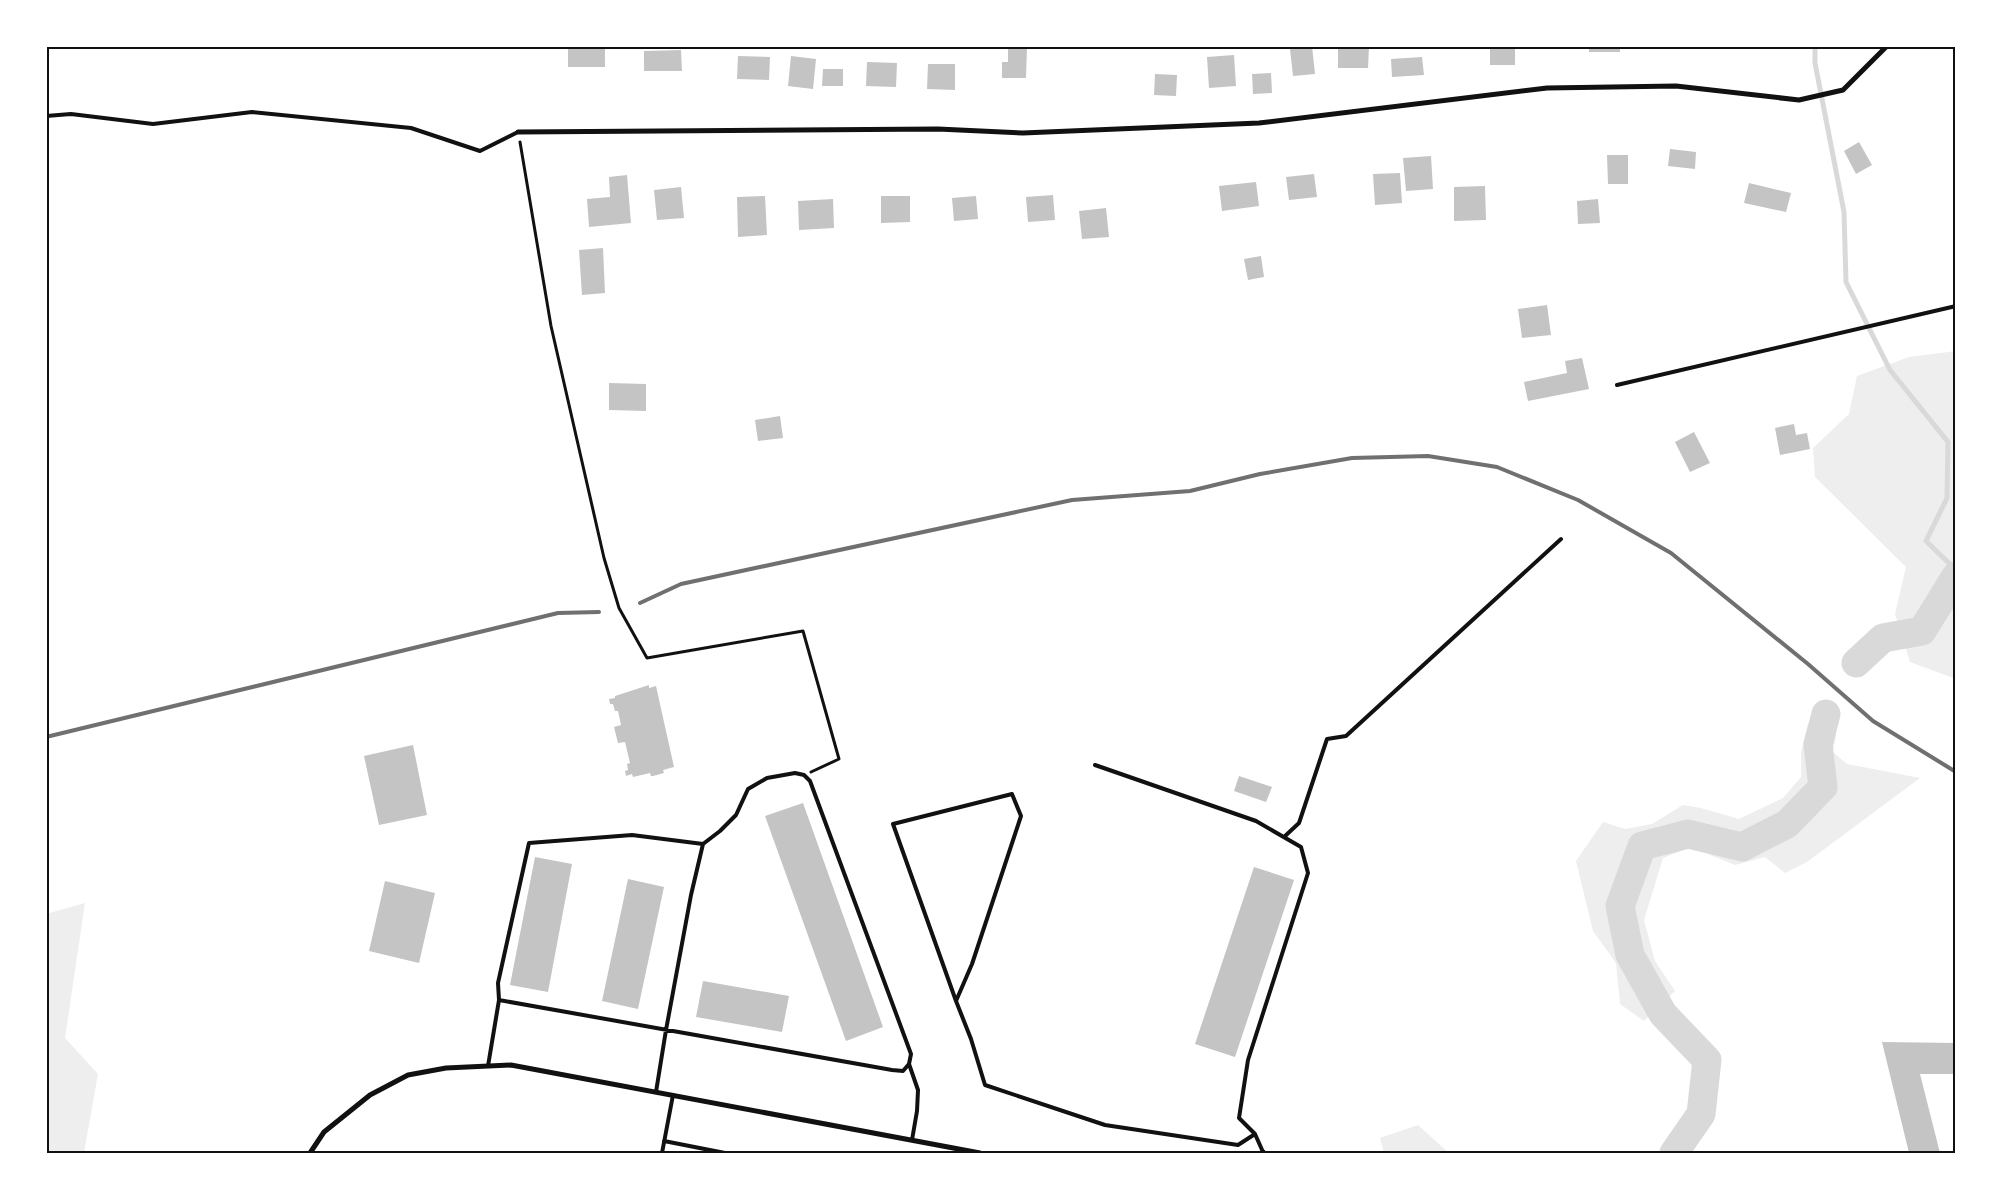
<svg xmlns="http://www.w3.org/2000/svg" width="2002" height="1199" viewBox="0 0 2002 1199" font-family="Roboto,sans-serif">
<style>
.green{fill:#eee}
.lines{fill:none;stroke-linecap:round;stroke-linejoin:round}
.stream{stroke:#d9d9d9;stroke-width:5}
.river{stroke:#d9d9d9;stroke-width:29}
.building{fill:#c4c4c4}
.path{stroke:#111;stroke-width:3}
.service{stroke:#111;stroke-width:4}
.minor{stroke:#111;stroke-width:5}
.rail{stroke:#707070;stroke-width:4}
.neatline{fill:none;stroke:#111;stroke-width:2}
</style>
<rect width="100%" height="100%" fill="#fff"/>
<path class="green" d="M1956,351V679L1910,662L1895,614L1906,567L1815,477L1813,448L1849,414L1857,376L1909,357Z
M1808,723L1836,735L1833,752L1847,764L1920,778L1807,862L1785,873L1765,857L1735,865L1691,847L1663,858L1644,920L1655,961L1675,991L1644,1021L1620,1004L1616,963L1593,931L1576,861L1603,822L1625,829L1652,824L1683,805L1701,808L1739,819L1783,798L1801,777V752Z
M85,903L65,1038L98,1074L84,1153H46V914Z
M1418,1125L1449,1153H1384L1380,1138Z"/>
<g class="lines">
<path class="stream" d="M1815,46V63L1844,212L1846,282L1890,370L1948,442L1947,498L1926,541L1956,570"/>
<path class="river" d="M1856,663L1883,638L1922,631L1956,576
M1674,1153L1701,1114L1707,1060L1663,1014L1630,955L1620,906L1642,846L1688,834L1742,847L1787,824L1823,787L1818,745L1826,714"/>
</g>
<path class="building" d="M568,46H605V67H568Z
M1008,46H1027L1026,78H1002V62H1008Z
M1312,46L1315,74L1293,76L1290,49Z
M1338,46H1369L1368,68H1338Z
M1490,46H1515V65H1490Z
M1589,46H1620V52H1589Z
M681,50L682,71H644V51Z
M1234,55L1236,86L1209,88L1207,57Z
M738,56L770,57L769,80L737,79Z
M791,56L816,59L813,89L788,86Z
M1422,57L1424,75L1392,77L1391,59Z
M867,62L897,63L896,87L866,86Z
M928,64H955V90L927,89Z
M823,69H843V86H822Z
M1271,73L1272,93L1253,94L1252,74Z
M1155,74L1177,75L1176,96L1154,95Z
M1859,142L1872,165L1856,174L1844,151Z
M1670,149L1696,152L1695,169L1668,166Z
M1607,155H1628V184H1608Z
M1431,156L1433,189L1406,191L1403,158Z
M1400,173L1402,203L1375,205L1373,174Z
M1314,174L1317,197L1289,200L1286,177Z
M627,175L631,223L589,227L587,199L610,197L609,177Z
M1256,182L1259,206L1222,211L1219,186Z
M1749,183L1791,193L1786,212L1744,203Z
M1485,186L1486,220L1454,221V187Z
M681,187L684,218L657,220L654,190Z
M1053,195L1055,220L1028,222L1026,197Z
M765,196L767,235L738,237L737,197Z
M881,196H910V222L881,223Z
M976,196L978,219L954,221L952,198Z
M833,199L834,228L799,230L798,201Z
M1598,199L1600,223L1578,224L1577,201Z
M1106,208L1109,237L1082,239L1079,211Z
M603,248L605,293L582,295L579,250Z
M1261,256L1264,277L1248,280L1244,259Z
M1547,305L1551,335L1522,338L1518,309Z
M1582,358L1589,389L1528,401L1524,382L1567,373L1565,361Z
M609,383L646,384V411L609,410Z
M780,416L783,438L758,441L755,420Z
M1794,424L1796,435L1807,433L1810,449L1780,455L1775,428Z
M1694,432L1710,463L1690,472L1675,442Z
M649,685V688L656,686L674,767L663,770L664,773L653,776H651L650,773L633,777L632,774L626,776L625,771L628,770L627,764L630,763L625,742L618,743L614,727L621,725L618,711H615L613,704H610L609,699L615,698V696Z
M413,745L427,815L379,825L364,756Z
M1239,776L1272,787L1266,802L1234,791Z
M803,803L883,1027L846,1041L765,816Z
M535,857L572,864L548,992L510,985Z
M1254,867L1294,880L1235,1057L1195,1044Z
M628,879L664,887L638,1009L602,1001Z
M385,881L435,893L419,963L369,951Z
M703,981L789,996L782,1032L696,1017Z
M1882,1042L1956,1043V1074H1920L1940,1153H1909Z"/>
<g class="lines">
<path class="path" d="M520,142L551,326L604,558L619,608L647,658L803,631L839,759L811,772"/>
<path class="service" d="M46,116L71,114L153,124L252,112L411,128L480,151L518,132
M1617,385L1956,306
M1095,765L1256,821L1301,847L1308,873L1248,1060L1239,1118L1255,1134
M1284,837L1299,823L1327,739L1346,736L1561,539
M499,1000L498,983L529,843L632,835L703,844
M956,1001L893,824L1012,794L1021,816L972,964L956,1001L971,1039L985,1085L1105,1125L1238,1145L1255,1134L1263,1152
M909,1064L918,1090L917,1111L912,1140
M488,1066L499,1000C630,1023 761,1047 892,1070L903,1071L909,1064L911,1054L810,781L804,775L795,773L767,778L748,789L736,815L720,831L703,844L691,895L666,1030L656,1092
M664,1141L725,1153
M662,1153L673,1095"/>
<path class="minor" d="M518,132L938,129L1023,133L1259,123L1547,88L1676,86L1799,100L1843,90L1887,46
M1263,1152V1153
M310,1153L324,1132L370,1095L408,1075L446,1068L511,1065L980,1153"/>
<path class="rail" d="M640,603L681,584L1072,500L1190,491L1260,474L1352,458L1428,456L1497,467L1578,500L1671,553L1808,664L1873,721L1956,772
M46,737L558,613L599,612"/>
</g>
<rect width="2002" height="1199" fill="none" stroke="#ffffff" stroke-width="95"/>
<rect x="48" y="48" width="1906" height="1104" class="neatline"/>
</svg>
